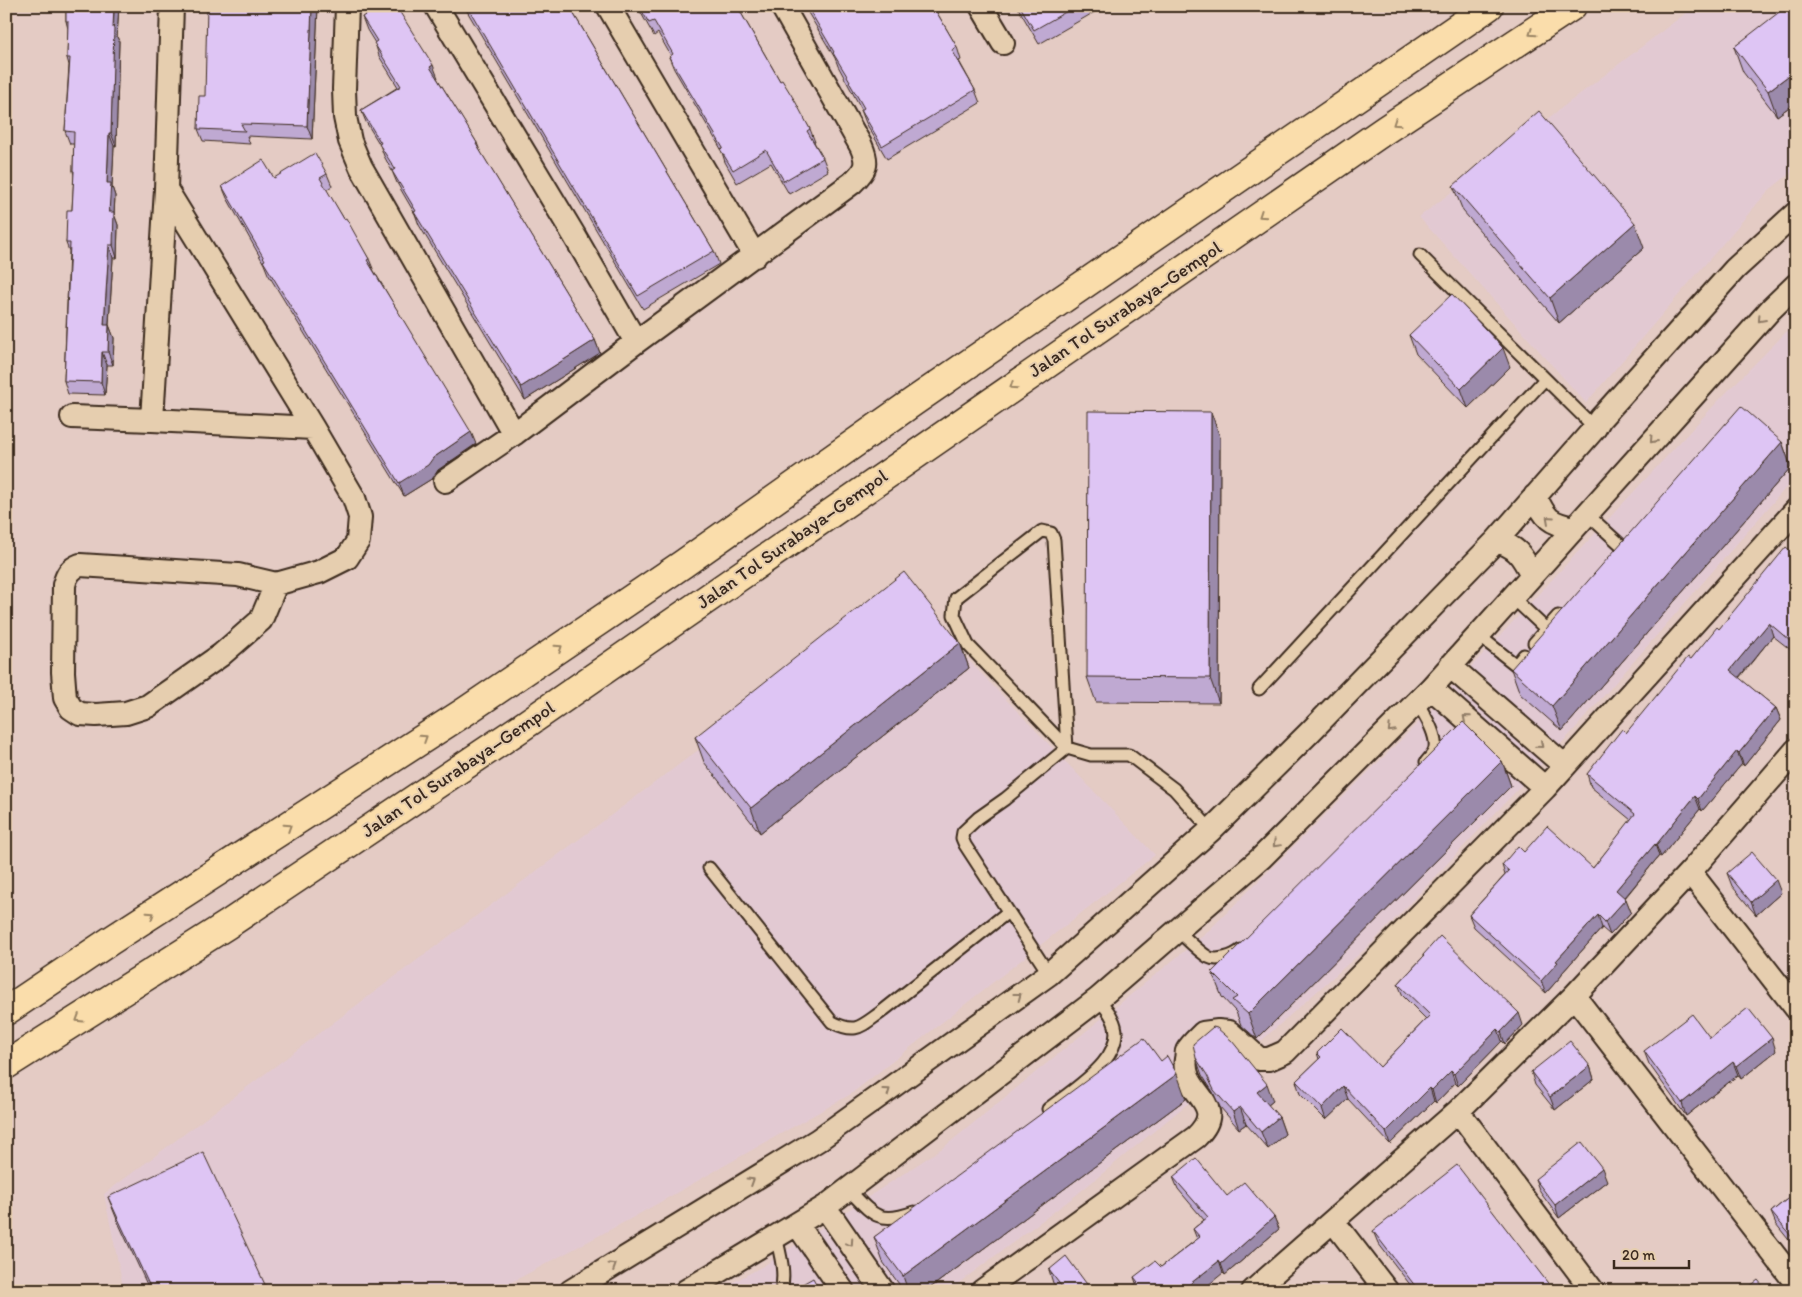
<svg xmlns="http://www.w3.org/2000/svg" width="1802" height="1297" viewBox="0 0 1802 1297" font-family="Itim,sans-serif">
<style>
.built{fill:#e2c9d2}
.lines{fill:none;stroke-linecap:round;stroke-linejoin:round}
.service-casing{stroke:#3b2a1e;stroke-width:15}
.minor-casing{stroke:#3b2a1e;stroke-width:26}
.motorway-casing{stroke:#3b2a1e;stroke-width:31}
.service{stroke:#e6ceaf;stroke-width:11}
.minor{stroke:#e6ceaf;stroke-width:22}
.motorway{stroke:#faddab;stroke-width:28}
.wall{fill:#bfa9d2;stroke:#3b2a1e}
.shaded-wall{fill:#9b8aab;stroke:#3b2a1e}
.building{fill:#dec5f4;stroke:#3b2a1e}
.oneway{stroke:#9a8464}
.oneway2{stroke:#907c66}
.labels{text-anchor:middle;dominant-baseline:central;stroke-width:4;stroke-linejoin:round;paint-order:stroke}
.street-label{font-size:19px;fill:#3b2a1e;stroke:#e6ceaf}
</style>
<rect width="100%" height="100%" fill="#e4cbc4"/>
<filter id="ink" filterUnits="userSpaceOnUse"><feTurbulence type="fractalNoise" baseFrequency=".02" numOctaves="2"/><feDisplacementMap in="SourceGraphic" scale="10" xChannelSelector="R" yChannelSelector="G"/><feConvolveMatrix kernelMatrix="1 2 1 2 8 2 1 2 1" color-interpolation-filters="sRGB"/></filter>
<g filter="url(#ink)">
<path class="built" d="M1695,6H1796V169L1768,191L1586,403L1419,217Z
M1796,322V476L1573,731L1375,940L1225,1073L1075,1196L948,1291H717L765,1265L944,1147L1204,935L1429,712L1720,399Z
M906,595L1155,855L851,1094L632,1218L495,1291H124L104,1194Z"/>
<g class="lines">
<g class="service-casing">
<path id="service" d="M1420,255L1595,428
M1587,514L1621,545
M1512,597L1546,629
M1478,635L1516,665L1524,655
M1534,643L1558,616
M1259,689L1545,379
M1417,702C1424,715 1437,733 1435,748C1434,754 1429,758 1426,762
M709,868L832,1022C856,1034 860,1027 880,1013L1008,912
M1178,931C1187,939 1197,950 1208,957C1217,962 1234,956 1241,950
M1049,974L965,845L962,838L963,832L978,818L1005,799L1067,748L1054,540L1051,533L1042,531L956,598L954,615L968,645L1067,748L1091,755H1129L1174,789L1211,830
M1048,1109C1072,1090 1132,1055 1112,1018C1109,1011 1103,1005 1098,999
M848,1189C873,1215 878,1225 914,1212
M776,1236C780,1254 786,1273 781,1291"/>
</g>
<g class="minor-casing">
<path id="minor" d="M172,6L166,189L152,420L313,428
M347,6L344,89L345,117L350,141L361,167L514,434
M436,6L574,235L636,342
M608,6L755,256
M981,6L1003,43
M166,189L313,428L354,498L360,517L358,541L347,558L319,572L276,584L238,575L80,565C70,569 67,574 64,585L63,672L65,698L71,708L80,714L96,715L126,713L148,706L221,655L261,620L276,584
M72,417L152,420
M445,481L514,434L636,342L852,183C866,170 869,164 861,146L782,6
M1535,496C1546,519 1549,523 1574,528
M1496,541C1518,547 1522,556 1532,575
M1450,666L1565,766
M1431,688L1545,788
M1690,872L1796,1008
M1574,996L1796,1283
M1458,1111L1593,1291
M825,1207L883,1291
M1333,1221L1387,1291
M797,1224L843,1291
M571,1291L818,1140L1049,974L1211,830L1309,733L1496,541L1595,428L1600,419L1735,269L1796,213
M686,1291L825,1207L1098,999L1261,858L1431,688L1771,309L1796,285
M982,1291L1196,1137C1231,1103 1180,1094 1186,1059C1187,1056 1186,1053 1187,1051C1190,1045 1198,1038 1203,1033L1218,1031L1229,1032L1259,1059H1269L1285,1052L1545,788L1796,510
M1253,1291L1458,1111L1574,996L1690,872L1796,750"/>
</g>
<g class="motorway-casing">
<path id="motorway" d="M6,1011L110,941L466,711L683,564L913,402L1489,6
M6,1065L227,925L519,729L1385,130L1572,6"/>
</g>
<use href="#service" class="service"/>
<use href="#minor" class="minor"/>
<use href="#motorway" class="motorway"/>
</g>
<path class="wall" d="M66,6H119L117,37L119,41L116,146H114L112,187L115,196L114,214L118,225L117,258H113L109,325L114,338L113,365H107L105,395L68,394L64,381L69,251L66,243L72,210L74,175L73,171L74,144H70L65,131L69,65L67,58L68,29L66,21Z
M318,6L312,139L247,136L250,144L203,141L198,129L205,96Z
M464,6H569L714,251L719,264L643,309Z
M638,6H737L780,81L810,129L815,142H814L823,158L828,171L789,194L771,163L737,183L725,162L721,149L674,69L669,57L671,56L658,33L654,36L641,13Z
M804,6H933L957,47L961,60L959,61L975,90L980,103L887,159L866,123L861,110H862L838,66L835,58Z
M1017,6H1105L1039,44Z
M1796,6V102L1777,116L1743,72L1734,47Z
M362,17L438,78H437L477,143L480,151L595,340L600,353L525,400L419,225L415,214L397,183L392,171L384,156L380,145L366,122L361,110L398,87L379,56L375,43L367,30Z
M327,174L332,186L326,190L369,259L374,271L476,444L438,470L433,478L404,496L268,274L264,264L227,198L222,186L274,178Z
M1453,186L1644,248L1559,323L1463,211Z
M1409,335L1510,367L1468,408L1416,354Z
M1220,437L1219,703L1096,702L1087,677Z
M1782,442L1791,467L1562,731L1520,694L1511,669Z
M1796,555V654L1773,636L1739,678L1776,708L1781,720L1744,766L1742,764L1702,811L1700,809L1661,857L1659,856L1625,898L1631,912L1610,935L1602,928L1562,973V975L1546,993L1474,927L1469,915L1505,875L1502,865L1524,852L1593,868L1631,820L1591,787L1587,774L1626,733L1691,659L1719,629Z
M960,643L969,668L760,833L704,762L695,737Z
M1502,761L1511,786L1257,1039L1241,1025L1236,1012L1222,997L1212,972Z
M1796,834V848L1792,837Z
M1727,873L1781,893L1756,915L1732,886Z
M1423,955L1523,1025L1505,1044L1502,1041L1458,1086L1455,1083L1436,1103L1434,1101L1390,1144L1348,1099L1326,1120L1300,1094L1296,1081L1319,1059L1317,1053L1380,1067L1426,1019L1403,996L1398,984L1423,957Z
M1710,1038L1776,1051L1741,1079L1738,1075L1686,1116L1649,1064L1644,1051Z
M1196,1058L1273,1101L1268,1105L1279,1117L1285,1134L1268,1149L1246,1124L1239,1129L1220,1107L1213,1092L1202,1075Z
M1161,1061L1186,1099L926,1291H904L883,1262L874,1237Z
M1590,1066L1594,1079L1555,1110L1535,1085L1531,1072Z
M1796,1130V1149L1794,1147L1790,1135Z
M1173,1177L1227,1196L1274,1217L1279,1229L1225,1275L1223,1273L1136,1283L1134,1277L1161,1267L1197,1239L1193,1229L1204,1220L1178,1189Z
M1535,1179L1607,1181L1559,1218L1540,1192Z
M1796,1192V1249L1776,1224L1771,1212Z
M108,1197L268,1291H150L118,1222Z
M1373,1231L1554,1291H1415L1378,1243Z
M1049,1270L1092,1291H1060L1053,1283Z"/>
<path class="shaded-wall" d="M114,6H119L117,37L119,41L116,146L111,133Z
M312,6H318L312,139L307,126Z
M433,65L438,78L435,80L430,67Z
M1796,70V102L1777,116L1768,91Z
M109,133L114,146L112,187L115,196L114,214L118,225L117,258L113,245L107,183Z
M1635,223L1644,248L1559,323L1550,298Z
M109,245L113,258L108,338L104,325Z
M109,325L114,338L113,365L108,352Z
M595,340L600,353L525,400L521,387Z
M1503,348L1510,367L1468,408L1461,389Z
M102,352L107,365L105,395L101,382Z
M1211,412L1220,437L1219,703L1210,678Z
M471,432L476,444L438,470L433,478L404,496L399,483L433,458Z
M1782,442L1791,467L1562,731L1552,706Z
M1769,623L1773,636L1734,683L1730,670Z
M960,643L969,668L760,833L751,808Z
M1776,708L1781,720L1744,766L1739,753Z
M1737,751L1742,764L1702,811L1698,799Z
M1502,761L1511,786L1257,1039L1248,1014Z
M1695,796L1700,809L1661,857L1656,845Z
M1655,844L1659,856L1621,902L1616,890Z
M1776,880L1781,893L1756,915L1751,902Z
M1626,899L1631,912L1610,935L1605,922Z
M1598,915L1602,928L1562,973V975L1546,993L1541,981L1556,961Z
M1519,1013L1523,1025L1505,1044L1501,1032Z
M1498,1029L1502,1041L1458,1086L1454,1074Z
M1772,1038L1776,1051L1741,1079L1736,1066Z
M1733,1062L1738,1075L1686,1116L1682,1103Z
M1590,1066L1594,1079L1555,1110L1550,1097Z
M1451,1071L1455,1083L1436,1103L1432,1090Z
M1177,1074L1186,1099L926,1291H908L903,1276Z
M1267,1084L1273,1101L1263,1109L1257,1092Z
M1343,1086L1348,1099L1326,1120L1322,1108Z
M1430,1088L1434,1101L1390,1144L1386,1132Z
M1240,1107L1246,1124L1239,1129L1233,1112Z
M1279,1117L1285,1134L1268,1149L1261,1132Z
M1602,1168L1607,1181L1559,1218L1555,1205Z
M1274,1217L1279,1229L1225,1275L1221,1264Z
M1219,1261L1223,1273L1201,1291H1181Z"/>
<path class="building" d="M66,6H114L113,28H114L111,133H109L107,183H111L109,212H114L113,245H109L104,325H109L108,352H102L101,382L64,381L70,243H66L67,210H72L74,171H73L74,132L65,131L70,58H67L68,21H66Z
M207,6H312L307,126L241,124L245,131L198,129L199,96H205Z
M380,6H396L433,65L430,67L465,123L477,143L476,144L595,340L521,387L414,212L416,211L392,171L395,169L379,144L381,143L361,110L401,86L374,43L377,41L362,17Z
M467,6H569L714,251L638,296Z
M639,6H737L780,81L782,80L795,101L810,129L807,131L823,158L784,181L766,150L733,170L720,149L723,148L669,57L673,54L654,21L649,23Z
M807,6H933L957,47L952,50L975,90L882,146L861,110L864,108L849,82L850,81L833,53L834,52Z
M1020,6H1076L1034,30Z
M1787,6H1796V70L1768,91L1734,47Z
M1539,111L1635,223L1550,298L1453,186Z
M315,153L327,174L320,178L344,219L346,218L369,259L367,260L471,432L433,458L428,465L399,483L263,261L265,260L222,186L263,160L274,178Z
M1452,294L1503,348L1461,389L1409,335Z
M1741,406L1782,442L1552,706L1511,669Z
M1088,411L1211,412L1210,678L1087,677Z
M1786,547L1796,555V646L1769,623L1730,670L1776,708L1739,753L1737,751L1698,799L1695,796L1656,845L1655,844L1616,890L1626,899L1605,922L1598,915L1556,961L1558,962L1541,981L1469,915L1509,871L1502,865L1518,846L1524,852L1547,826L1593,868L1635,814L1587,774L1622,729L1626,733L1688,657L1691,659L1717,627L1719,629Z
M904,572L960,643L751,808L695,737Z
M1463,722L1502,761L1248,1014L1232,1000L1237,997L1212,972Z
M1796,834V842L1792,837Z
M1752,852L1776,880L1751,902L1727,873Z
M1440,936L1519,1013L1501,1032L1498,1029L1454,1074L1451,1071L1432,1090L1430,1088L1386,1132L1343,1086L1322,1108L1296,1081L1321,1057L1317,1053L1342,1028L1380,1067L1430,1015L1398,984L1424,956L1423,955Z
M1748,1008L1772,1038L1736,1066L1733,1062L1682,1103L1644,1051L1692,1014L1710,1038Z
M1213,1027L1217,1028L1232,1041L1267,1084L1257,1092L1279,1117L1261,1132L1240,1107L1233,1112L1214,1090L1207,1075L1196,1058L1193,1044Z
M1144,1038L1161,1061L1167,1056L1177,1074L903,1276L874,1237Z
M1570,1041L1590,1066L1550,1097L1531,1072Z
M1796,1130V1143L1790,1135Z
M1582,1142L1602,1168L1555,1205L1535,1179Z
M203,1152L268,1291H152L108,1197Z
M1196,1158L1227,1196L1244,1182L1274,1217L1221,1264L1219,1261L1181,1291H1127L1138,1282L1134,1277L1155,1261L1161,1267L1200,1237L1193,1229L1208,1217L1173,1177Z
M1457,1165L1554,1291H1419L1373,1231Z
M1796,1192V1242L1771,1212Z
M1066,1256L1092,1291H1065L1049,1270Z
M813,1278L820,1291H790Z
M1758,1280L1767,1291H1744Z"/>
<defs><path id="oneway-chevron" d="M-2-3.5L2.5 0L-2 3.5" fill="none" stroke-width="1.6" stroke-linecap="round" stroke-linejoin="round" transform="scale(1.25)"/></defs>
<g class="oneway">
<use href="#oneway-chevron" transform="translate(1532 33) rotate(146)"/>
<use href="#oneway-chevron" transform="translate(1396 123) rotate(146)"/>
<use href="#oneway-chevron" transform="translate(1262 215) rotate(146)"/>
<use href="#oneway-chevron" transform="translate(1013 386) rotate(146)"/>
<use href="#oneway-chevron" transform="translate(559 648) rotate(-34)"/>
<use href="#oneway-chevron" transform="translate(424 738) rotate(-33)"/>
<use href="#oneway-chevron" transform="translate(288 827) rotate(-33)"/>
<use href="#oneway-chevron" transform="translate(151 915) rotate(-33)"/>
<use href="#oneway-chevron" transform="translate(79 1019) rotate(148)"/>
</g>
<g class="oneway2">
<use href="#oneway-chevron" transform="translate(1761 319) rotate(132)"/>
<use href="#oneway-chevron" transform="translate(1653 440) rotate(132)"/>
<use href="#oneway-chevron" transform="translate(1549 519) rotate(-138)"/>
<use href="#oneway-chevron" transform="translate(1466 718) rotate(-139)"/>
<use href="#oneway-chevron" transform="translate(1391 729) rotate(135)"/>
<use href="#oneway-chevron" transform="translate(1540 745) rotate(41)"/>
<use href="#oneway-chevron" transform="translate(1276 844) rotate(135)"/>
<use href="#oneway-chevron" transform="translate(1018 996) rotate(-37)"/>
<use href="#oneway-chevron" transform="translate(887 1091) rotate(-36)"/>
<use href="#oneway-chevron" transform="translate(751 1181) rotate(-32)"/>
<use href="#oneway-chevron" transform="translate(850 1243) rotate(56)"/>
<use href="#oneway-chevron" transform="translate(613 1266) rotate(-32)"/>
</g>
</g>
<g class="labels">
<g class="street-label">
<text transform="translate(1125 309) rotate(-34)">Jalan Tol Surabaya–Gempol</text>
<text transform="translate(792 539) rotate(-35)">Jalan Tol Surabaya–Gempol</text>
<text transform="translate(458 769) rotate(-34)">Jalan Tol Surabaya–Gempol</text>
</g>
</g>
<rect width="1802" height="1297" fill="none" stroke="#e6ceaf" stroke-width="25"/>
<rect x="12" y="12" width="1777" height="1272" fill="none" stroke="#3b2a1e" stroke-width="2" filter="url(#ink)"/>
<path d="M1614 1260v8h75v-8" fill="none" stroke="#3b2a1e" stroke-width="2.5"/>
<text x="1622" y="1260" font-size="15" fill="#3b2a1e" stroke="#e6ceaf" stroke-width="4" paint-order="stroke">20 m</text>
</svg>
